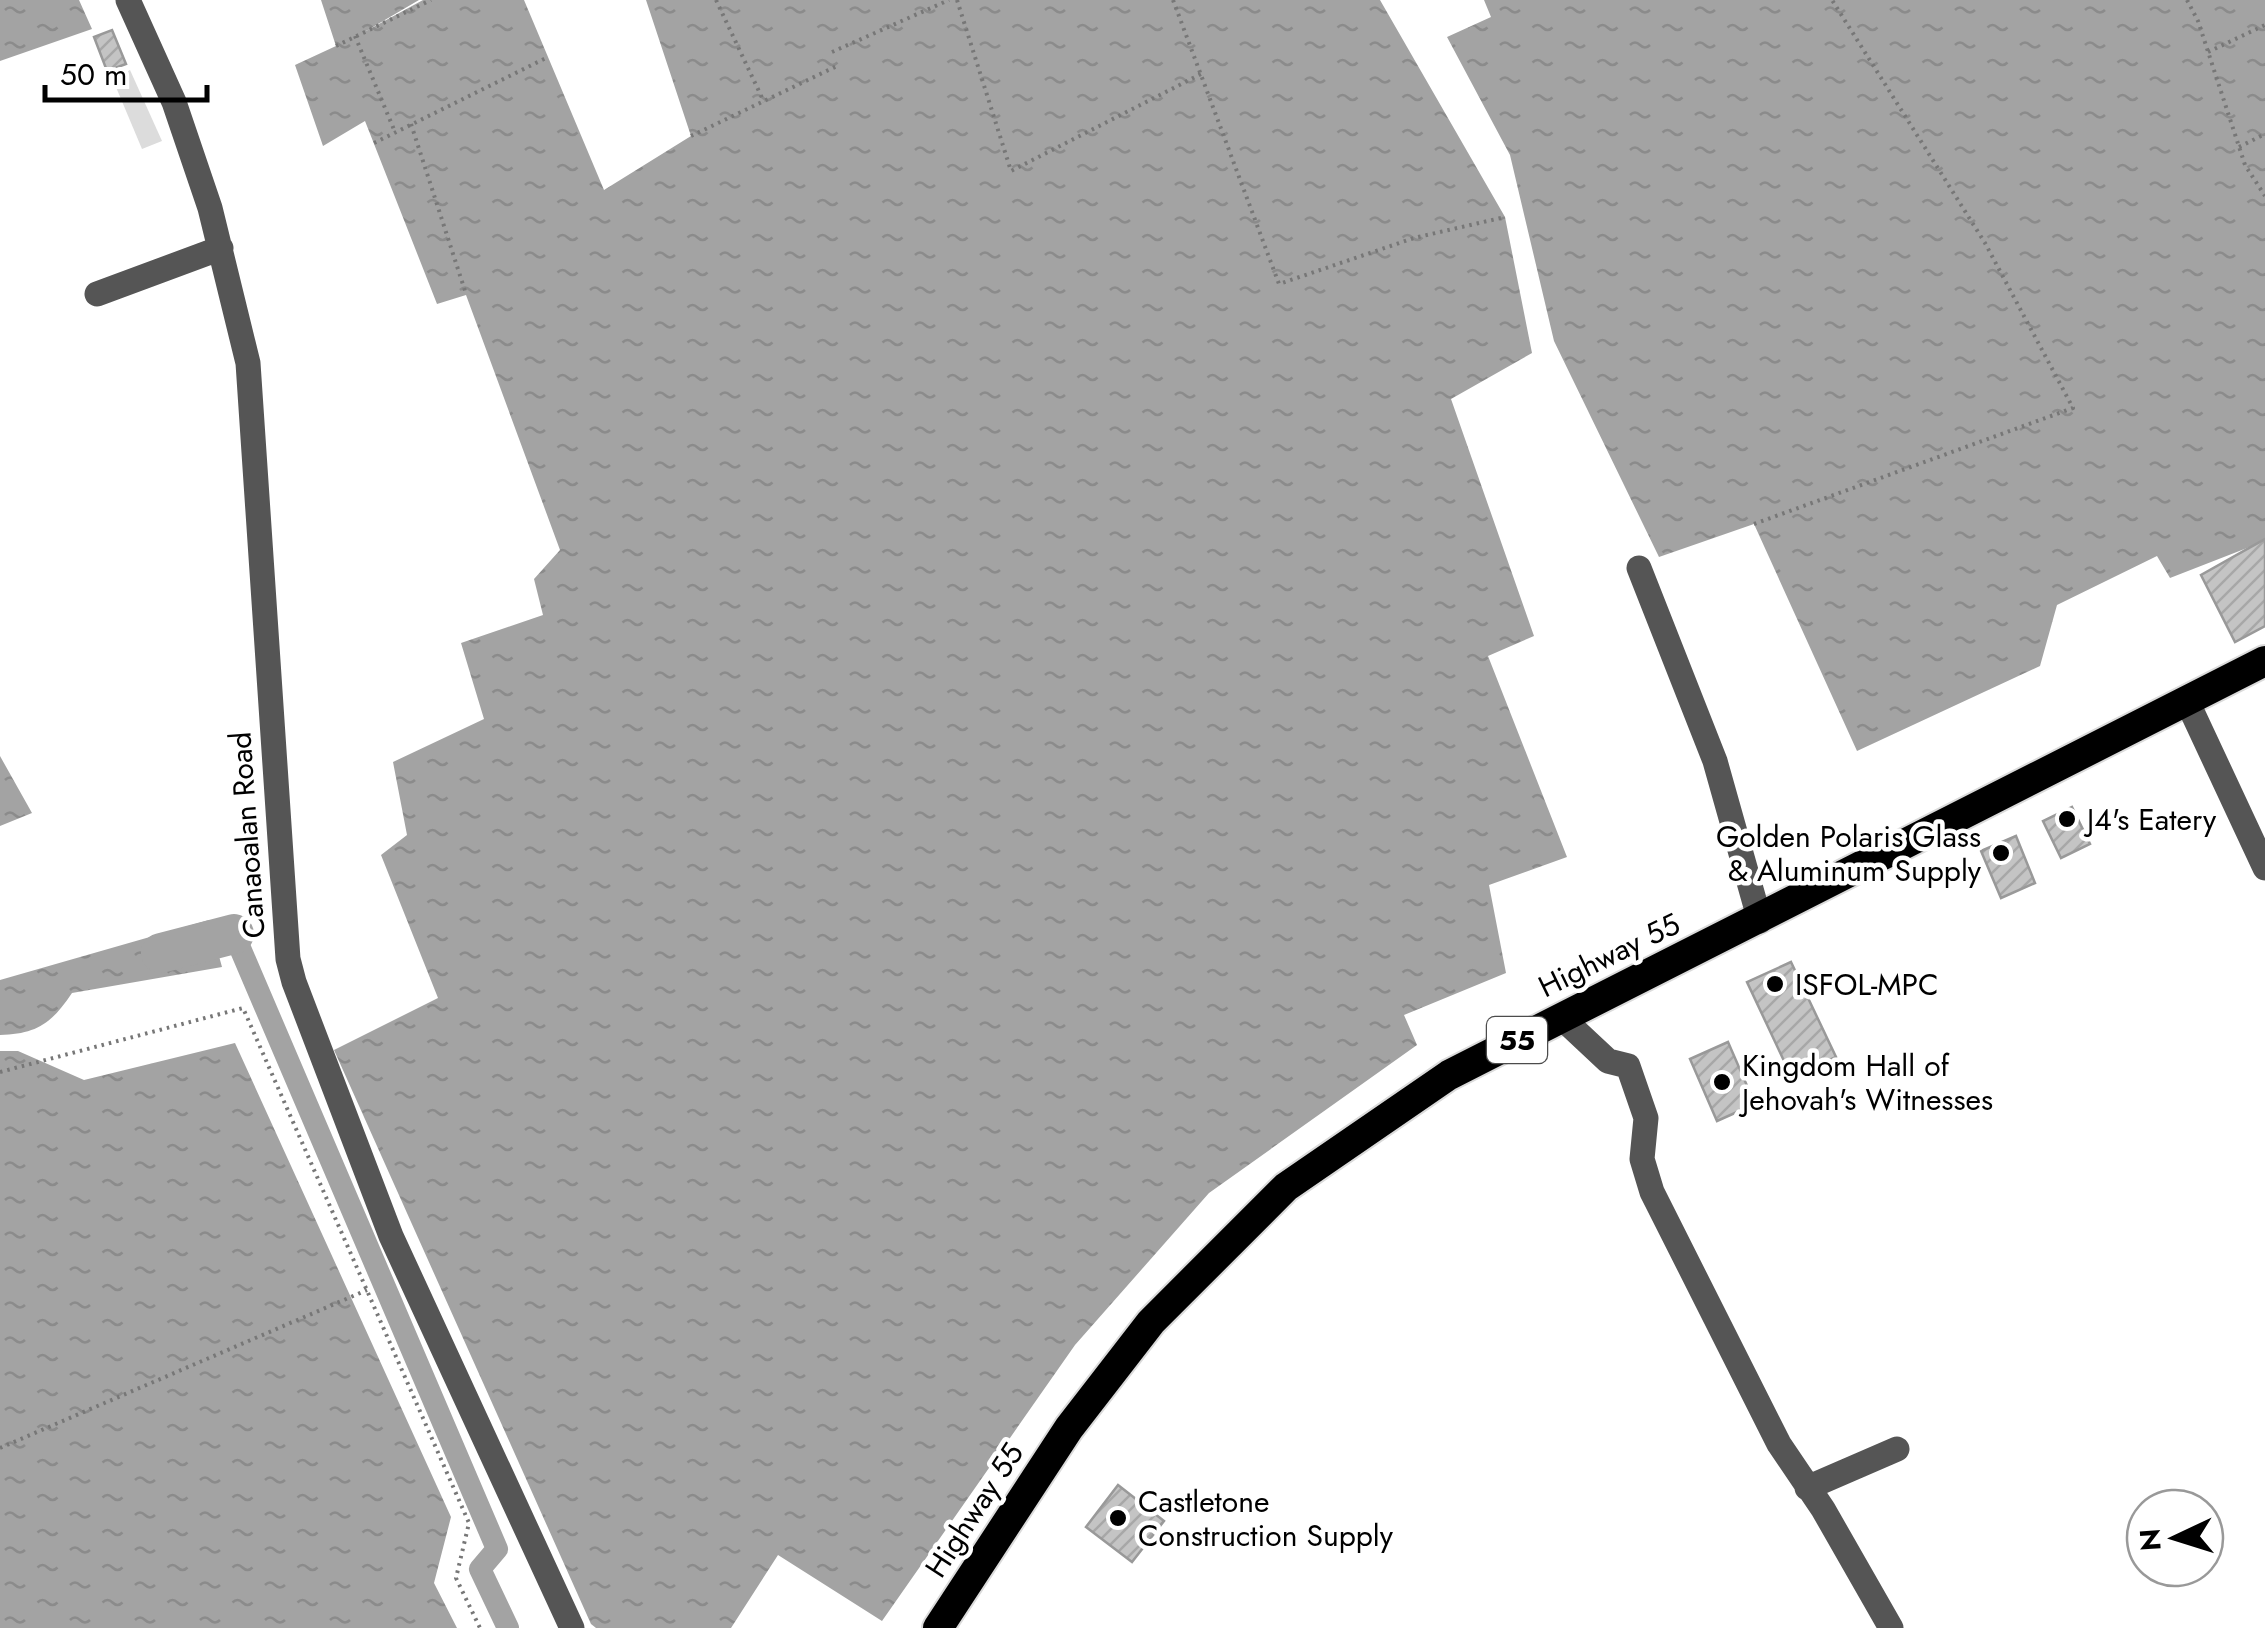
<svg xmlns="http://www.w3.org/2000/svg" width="2265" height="1628" viewBox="0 0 2265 1628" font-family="Jost,sans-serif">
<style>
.pitch{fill:#dcdcdc}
.water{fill:url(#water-ripples)}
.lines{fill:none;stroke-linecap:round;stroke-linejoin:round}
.canal{stroke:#a3a3a3;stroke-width:22}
.river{stroke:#a3a3a3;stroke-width:40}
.building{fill:url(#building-hatch);stroke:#999;stroke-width:2.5}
.highway-casing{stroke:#dbdbdb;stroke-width:34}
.path{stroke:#777;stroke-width:4;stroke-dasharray:2.5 5;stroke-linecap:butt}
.minor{stroke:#555;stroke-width:25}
.highway{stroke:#000;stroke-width:30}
.poi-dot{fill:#000;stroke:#fff;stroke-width:4}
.labels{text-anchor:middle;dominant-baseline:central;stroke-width:9;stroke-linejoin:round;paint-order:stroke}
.shield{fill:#fff;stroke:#4c4c4c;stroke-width:2.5}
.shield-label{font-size:28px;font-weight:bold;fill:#000}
.poi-label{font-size:30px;fill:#000;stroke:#fff;text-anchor:start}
.street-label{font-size:30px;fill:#000;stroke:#fff}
</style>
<defs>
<pattern id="water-ripples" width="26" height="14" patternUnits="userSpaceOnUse" patternTransform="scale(2.5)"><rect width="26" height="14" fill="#a3a3a3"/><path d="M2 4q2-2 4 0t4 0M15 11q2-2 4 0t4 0" fill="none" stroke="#8b8b8b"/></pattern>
<pattern id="building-hatch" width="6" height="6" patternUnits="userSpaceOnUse" patternTransform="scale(2.5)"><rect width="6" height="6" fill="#c4c4c4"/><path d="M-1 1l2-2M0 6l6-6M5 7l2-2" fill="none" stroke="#a7a7a7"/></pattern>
</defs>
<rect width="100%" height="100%" fill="#fff"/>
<path class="pitch" d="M130,70L162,141L142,149L113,80Z"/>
<path class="water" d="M0,0H79L92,29L0,61Z
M321,0H419L366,31L423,0H524L604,190L691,136L646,0H1380L1505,217L1532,353L1451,399L1534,636L1488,656L1567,857L1489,885L1506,973L1404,1015L1417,1045L1209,1193L1075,1345L882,1621L778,1555L731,1628H596L591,1624L334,1050L438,998L381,855L407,835L393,762L484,719L461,643L543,615L534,579L560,550L466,295L437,304L365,121L323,146L295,65L336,46Z
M1484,0H2265V541L2170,578L2157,556L2057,605L2040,666L1857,751L1754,524L1659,557L1554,341L1510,155L1447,37L1491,17Z
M0,756L32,813L0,826Z
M209,920L222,967L72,993C52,1023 37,1034 0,1035V980Z
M235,1043L451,1517L434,1583L457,1628H0V1051H18L84,1080Z"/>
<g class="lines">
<path class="canal" d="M234,934L497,1549L480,1569L508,1628"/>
<path class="river" d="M161,953L234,934"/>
</g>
<path class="building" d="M112,30L126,64L107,71L94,37Z
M2265,539V626L2235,642L2201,575Z
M2072,807L2090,844L2061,858L2043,821Z
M2016,836L2035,883L2001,898L1981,851Z
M1791,962L1836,1057L1792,1078L1747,982Z
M1728,1042L1755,1104L1717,1121L1690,1059Z
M1118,1485L1164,1521L1132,1562L1086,1527Z"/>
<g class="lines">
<g class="highway-casing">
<path id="highway" d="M938,1628L1069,1428L1151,1322L1286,1187L1449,1075L2265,661"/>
</g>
<path class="path" d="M716,0L764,102
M957,0L1011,171L1201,74
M1173,0L1279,284L1414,238L1505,217
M2187,0L2198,21L2245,165L2265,196
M355,36L395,132
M336,46L431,0
M832,52L949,0
M2208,52L2265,25
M411,124L466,294
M691,136L837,66
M374,143L548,57
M2239,147L2265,134
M1754,524L2073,408L1985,243L1832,0
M0,1072L243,1008L469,1523L456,1578L480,1628
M0,1448L367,1290"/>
<path class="minor" d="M128,0L174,102L210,208L248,363L288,959L294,982L391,1236L572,1628
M97,294L221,248
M1639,568L1715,761L1760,921
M2187,701L2265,868
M1561,1017L1608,1061L1628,1066L1646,1118L1642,1159L1652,1192L1779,1444L1823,1509L1891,1628
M1807,1488L1897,1449"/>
<use href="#highway" class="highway"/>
</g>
<g class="poi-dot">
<circle cx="2067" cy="819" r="10"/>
<circle cx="2001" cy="853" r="10"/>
<circle cx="1775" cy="984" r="10"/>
<circle cx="1722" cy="1082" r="10"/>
<circle cx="1118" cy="1518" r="10"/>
</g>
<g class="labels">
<rect class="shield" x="1487" y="1017" width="60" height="46" rx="8"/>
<g class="shield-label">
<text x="1517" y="1040">55</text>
</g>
<g class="poi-label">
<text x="2087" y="819">J4's Eatery</text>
<text x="1981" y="836" text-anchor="end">Golden Polaris Glass<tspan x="1981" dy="34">&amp; Aluminum Supply</tspan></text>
<text x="1795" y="984">ISFOL-MPC</text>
<text x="1742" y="1065">Kingdom Hall of<tspan x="1742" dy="34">Jehovah's Witnesses</tspan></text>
<text x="1138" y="1501">Castletone<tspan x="1138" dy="34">Construction Supply</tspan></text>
</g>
<g class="street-label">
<text transform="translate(247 835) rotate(-94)">Canaoalan Road</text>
<text transform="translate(1609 955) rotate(-26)">Highway 55</text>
<text transform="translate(974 1510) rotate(-57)">Highway 55</text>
</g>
</g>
<g transform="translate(2175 1538) rotate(266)"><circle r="48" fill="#ffffff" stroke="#999999" stroke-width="2.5"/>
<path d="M0-8L18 38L0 25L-18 38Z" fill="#000000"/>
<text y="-15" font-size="28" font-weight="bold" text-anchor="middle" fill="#000000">N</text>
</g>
<path d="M45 85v15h162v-15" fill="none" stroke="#000000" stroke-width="5"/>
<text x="60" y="85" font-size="30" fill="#000000" stroke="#ffffff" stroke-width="8" paint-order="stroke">50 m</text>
</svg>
